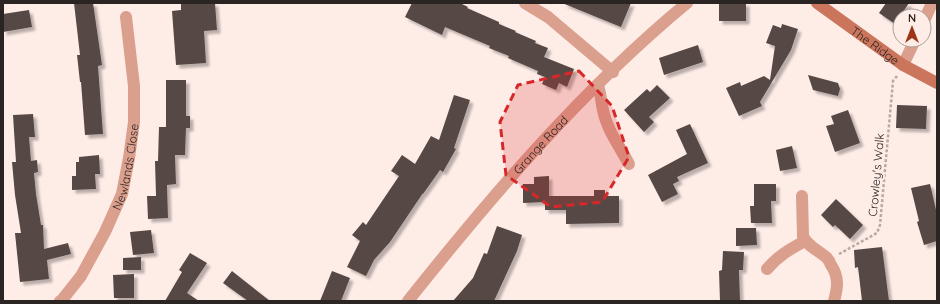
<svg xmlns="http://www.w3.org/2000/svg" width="940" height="304" viewBox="0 0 940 304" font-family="Quicksand,sans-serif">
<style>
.building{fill:#564844;filter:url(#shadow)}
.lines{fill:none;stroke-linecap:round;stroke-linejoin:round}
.path{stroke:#b7a9a5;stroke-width:2.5;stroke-dasharray:3 2;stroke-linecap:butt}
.minor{stroke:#db9f8e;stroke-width:12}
.secondary{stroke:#cb755d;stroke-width:12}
.marked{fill:#d62828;fill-opacity:0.2;stroke:#d62828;stroke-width:3;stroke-dasharray:8 5;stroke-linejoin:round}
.labels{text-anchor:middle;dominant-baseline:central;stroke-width:4;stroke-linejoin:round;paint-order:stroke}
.street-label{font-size:12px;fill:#2a2422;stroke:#feece7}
</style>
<defs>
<filter id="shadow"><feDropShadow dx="3.5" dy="3.5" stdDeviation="1" flood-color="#0004"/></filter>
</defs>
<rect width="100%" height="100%" fill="#feece7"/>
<path class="building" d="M74,3H93L102,65L98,66L103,134L85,135L81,82H80L77,55H80Z
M181,3H215L217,30L204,31L206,63L176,65L172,11L181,10Z
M412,3H460L468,7L467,8L499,22V24L516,31L515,32L536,41L535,43L548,48L544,57L574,69L567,87L559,83L556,90L542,84L545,77L537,74L538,71L508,58L509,56L489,48L490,46L445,27L442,35L405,17Z
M562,3H631L621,27Z
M719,3H746V21H719Z
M886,3H909L895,24L879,13Z
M29,10L32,27L3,32V14Z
M782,24L798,29L791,50L760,102L762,106L739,116L726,88L740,82L741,86L764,76L770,80L775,46L766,43L773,25L781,28Z
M698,45L703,62L664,75L659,58Z
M808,75L838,83L840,89L838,96L813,90Z
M166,80H186V116H190V128H186L185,155H175L176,184L167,185L168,218L148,219L147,196H156L155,161H158L159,127H166Z
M657,85L670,98L649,117L654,122L644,132L624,110L647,89L650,92Z
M454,95L470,100L454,148L456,149L443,172L440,170L423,194V193L390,242L374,260L366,276L347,267L360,241L352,235L363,222L366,225L399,176L391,171L402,155L415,164L431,136L439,140Z
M897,105L927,106L926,129L896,128Z
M848,110L860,143L835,152L826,126L834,124L831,116Z
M33,114L35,137H29L31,161L37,160L38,172L34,173L36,194L41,225H43L44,249L68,243L71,254L47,260L49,279L20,282L15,233H21L15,195L12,162H16L13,115Z
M690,124L708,163L677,177L679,181L673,184L678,194L662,202L648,175L687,154L676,130Z
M792,146L797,168L780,171L776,150Z
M99,155L100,174H95L96,189L72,190V176H76V162H79V157Z
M549,176V196H594V190H605V196H619V223L566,224V210H545V202L523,203V184H534V177Z
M754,184H776V201H771L772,223H751L750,206H754Z
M930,184L937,214V241L924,245L917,222L919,221L911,188Z
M836,199L863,225L850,239L835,225L833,227L821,215Z
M497,226L522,235L517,251L494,301H453L473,278L484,253L487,254Z
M736,228H756L757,245L736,246Z
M151,230L154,253L133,255L130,232Z
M882,247L889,301H862L858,267L855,268L854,250Z
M723,251L744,252L743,270H739L740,301H720L719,271L722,270Z
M190,253L207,263L187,293L199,301H165L182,272L179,270Z
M141,257V270H123V258Z
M232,271L242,279L270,301H248L223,283Z
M332,271L350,278L341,301H320Z
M134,274V298H114L113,275Z"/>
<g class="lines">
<path class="path" d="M839,254L877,233L880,225L893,81L897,76"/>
<g class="minor">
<path d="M525,3L548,17L613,72"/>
<path d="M924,21L932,3"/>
<path d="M903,65L915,40"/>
<path d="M598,86C601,94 601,102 603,110C607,130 620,147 629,164"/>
<path d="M802,196L803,236C807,246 818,250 826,257C828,259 830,262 831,265C839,277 838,287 834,301"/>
<path d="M767,269C778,256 790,249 805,241"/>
<path id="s1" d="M60,301L62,300L81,276L105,232L122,194L129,158L134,122V86L126,17"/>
<path id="s2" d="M408,301C493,194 582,90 687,3"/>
</g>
<path class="secondary" id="s3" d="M817,3L903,65L937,83"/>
</g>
<path class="marked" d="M579,71L612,106L629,157L602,202L551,207L506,175L500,122L518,85Z"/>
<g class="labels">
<g class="street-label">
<text stroke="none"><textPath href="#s3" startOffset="72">The Ridge</textPath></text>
<text stroke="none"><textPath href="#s2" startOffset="205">Grange Road</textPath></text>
<text stroke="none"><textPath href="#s1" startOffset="152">Newlands Close</textPath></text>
<text transform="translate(876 175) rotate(-85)">Crowley's Walk</text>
</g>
</g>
<rect width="940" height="304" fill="none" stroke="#2a2422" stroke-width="8"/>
<g transform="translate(912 28)"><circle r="19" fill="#feece7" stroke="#a99c98"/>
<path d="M0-3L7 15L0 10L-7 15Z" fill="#9c3515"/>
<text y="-6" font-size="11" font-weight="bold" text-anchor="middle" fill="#2a2422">N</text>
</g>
</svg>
